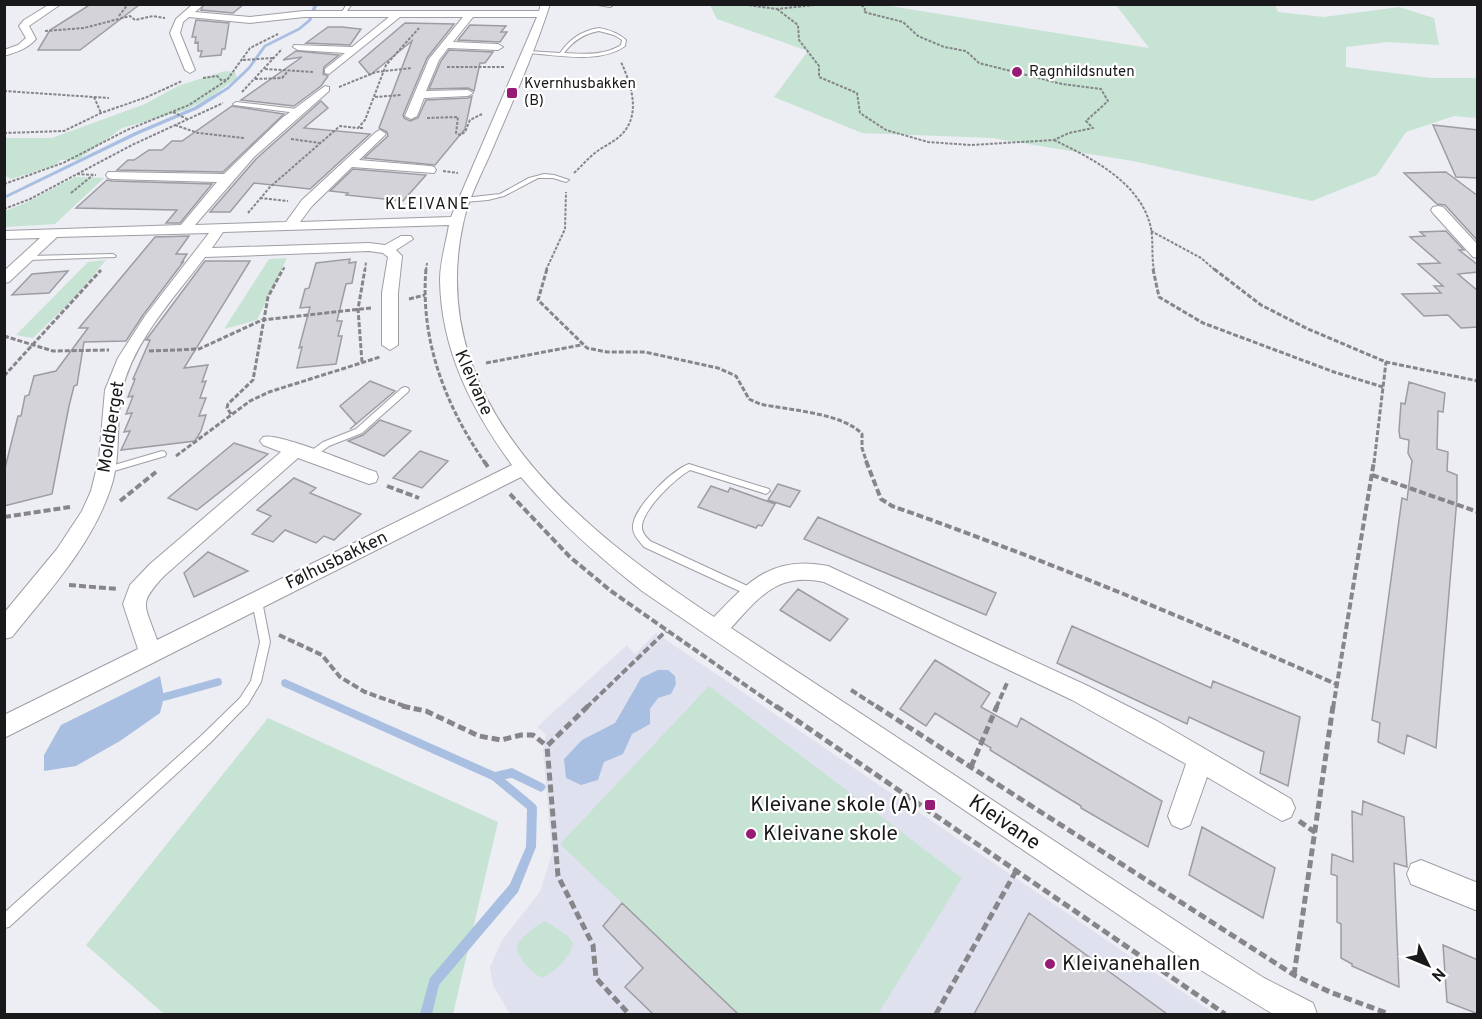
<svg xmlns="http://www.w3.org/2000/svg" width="1482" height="1019" viewBox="0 0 1482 1019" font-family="Overpass,sans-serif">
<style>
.built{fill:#e0e1ef}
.green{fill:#c6e3d3}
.water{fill:#a9bfe2}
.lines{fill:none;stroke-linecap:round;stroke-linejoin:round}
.stream{fill:#a9bfe2;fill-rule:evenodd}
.building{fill:#d4d3da;stroke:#9d9ca3;stroke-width:1.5}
.service-casing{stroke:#9e9ea4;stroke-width:2}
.minor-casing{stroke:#9e9ea4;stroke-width:2}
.path-far3{stroke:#85858a;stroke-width:2;stroke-dasharray:3 1.5;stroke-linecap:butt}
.path-far2{stroke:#85858a;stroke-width:3;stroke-dasharray:5 2;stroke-linecap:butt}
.path-far1{stroke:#85858a;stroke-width:4;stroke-dasharray:7 3;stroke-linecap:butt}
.path{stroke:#85858a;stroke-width:5;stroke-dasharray:8 4;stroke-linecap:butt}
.service{fill:#fff;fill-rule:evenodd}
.minor{fill:#fff;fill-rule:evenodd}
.poi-dot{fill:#971b74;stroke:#fff;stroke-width:2}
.labels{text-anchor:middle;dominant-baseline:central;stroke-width:4.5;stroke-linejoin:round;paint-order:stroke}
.far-poi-label{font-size:15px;fill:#19191b;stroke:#fff;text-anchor:start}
.far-neighbourhood-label{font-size:16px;letter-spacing:1.5px;fill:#19191b;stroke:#fff}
.street-label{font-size:18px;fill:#19191b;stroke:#fff}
.near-poi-label{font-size:21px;fill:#19191b;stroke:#fff;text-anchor:start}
.near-street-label{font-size:21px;fill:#19191b;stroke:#fff}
</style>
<rect width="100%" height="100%" fill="#ededf4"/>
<path class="built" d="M656,633L1215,1014H510L493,985L490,967L502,940L540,892L552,853L543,750L546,734L537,727L627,645L635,654Z"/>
<path class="green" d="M710,5H884L1149,48L1116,5H1275L1278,12L1324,17L1399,7L1434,18L1439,45L1387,42L1346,47V67L1431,78H1477V118L1454,116L1406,132L1377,175L1312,201L1133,161L992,138L862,133L774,97L808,51L717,19Z
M225,71L235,72L237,78L209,98L186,110L122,128L78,160H57L61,161L54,166L11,179L5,175V138H52L145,104L178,86Z
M75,177L104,178L55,224L5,227V211L23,204Z
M287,258L257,320L224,329L269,259Z
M106,260L76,296L33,338L16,335L88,262Z
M709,686L962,878L878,1014H738L560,844Z
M268,718L498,822L453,1014H164L86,945Z
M545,921L568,936L573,943C570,958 555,972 542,978C534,974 517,959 517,948C518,938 537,925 545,921Z"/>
<path class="water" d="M658,670H668L675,676L676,684L671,694L658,698L650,709V724L632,734L623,754L604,762L598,780L581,785L566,778L564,759L582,740L615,723L641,678Z
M160,676L164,697L160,713L120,741L76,766L44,771V755L61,725Z"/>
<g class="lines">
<path class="stream" d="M314,4H318L311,21L300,30L266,47L250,69L229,89L198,109L139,134L4,199V196L135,132L194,107L227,87L248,67L264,45L298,28L308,20Z
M218,678L221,679L222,682L221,685L218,686L164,701L161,700L160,697L161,694L164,693Z
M285,679L495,772L512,768L544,784L546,787L544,790L541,792L512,778L505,779L535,804L537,807L536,847L518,892L439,985L432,1014H420L430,978L510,884L526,847L527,809L492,780L282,686L281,683L282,680Z"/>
</g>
<path class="building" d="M91,4L139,5L80,50H38L50,30Z
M204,4H244L233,13L201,10Z
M196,20L229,23L225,49H222L221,55L200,57L202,51H198V42L195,43L196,37H192Z
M405,23L454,24L427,58L403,115L404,118L410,121L418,118L426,100L468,98L472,96L465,129L435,165L364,158L388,136L387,132L379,128L412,41L370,75L359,62Z
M470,25L506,26L501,32H507L500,42L458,40Z
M328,27H342L361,29L350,45L306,43Z
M449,50L493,52L485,63H480L474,91L468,88L429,89L441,61Z
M296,51L339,55L324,67L323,74L328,76L321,86L294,106L241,100L302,57L283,60Z
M321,101L328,108L304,128L370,134L310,189L254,183L230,212H210L256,159Z
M232,106L284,114L223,172L117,170L128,160H134L149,150H162L172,141H182Z
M1433,125L1478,130V178L1456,177Z
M353,169L426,175L403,201L346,195L348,193L330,191Z
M1446,172L1478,196V241L1445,205L1437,204L1404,173Z
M107,180L112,181L212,184L180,223H166L177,210L76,208Z
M1446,231L1464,250H1459L1478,265V272L1458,274L1478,291V327L1461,328L1448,315L1424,316L1402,294L1441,293L1434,286H1443L1418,264L1440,263L1410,237L1425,236L1420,232Z
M189,236L176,254H187L182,262L184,261L143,315L126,341L84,342L77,385L74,386L69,406L52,494L4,506V472L18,416H21L25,396L29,395L34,376L56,371L88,328H79L155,237Z
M350,259L349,263L356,262L352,283L346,284L337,321H342L338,336H342L336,364L297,368L302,347L299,348L310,307L300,308L305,289L309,288L316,263Z
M205,261H250L184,368L208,365L202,382L206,381L200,398H206L199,416L206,415L201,431L195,441L121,450L130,431L124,432L132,413L126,414L133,396L128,397L135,379H133L150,340H146Z
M68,271L49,293L12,295L32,274Z
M370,381L395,391L350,429L356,424L340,406Z
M1409,382L1445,393L1443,412L1438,411L1437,449L1448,452L1447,471L1457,475V498L1436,748L1407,735L1404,754L1378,742L1380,723L1372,720L1402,498L1407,500L1412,461L1408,453L1409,440L1400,438L1399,431L1401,403L1405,404Z
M380,420L411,431L384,456L348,441L363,435Z
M234,443L268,454L197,510L168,498Z
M420,451L448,461L422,488L393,478Z
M294,478L316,488L310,493L361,514L334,540L324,536L316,543L285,530L273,542L252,534L271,516L257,510Z
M778,484L800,491L790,507L768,500Z
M711,486L728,492L730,488L775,504L762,526L758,525L756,528L698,507Z
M818,517L996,593L986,615L804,539Z
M208,552L248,571L194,597L184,573Z
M798,589L848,619L830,641L780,610Z
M1072,626L1211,688L1213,681L1300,717L1288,786L1260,773L1264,752L1189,717L1187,724L1057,663Z
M935,660L990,693L981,707L1017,727L1021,718L1162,801L1148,847L1081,808V806L990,750L991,748L935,713L926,726L900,709Z
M1363,801L1404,817L1407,867L1394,863L1399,987L1352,966V964L1341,958V924L1337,922V876L1331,874L1332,854L1353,862L1352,811L1362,815Z
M1202,827L1275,868L1263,918L1189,875Z
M622,903L738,1014H653L625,987L643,968L603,926Z
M1029,913L1167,1014H974Z
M1443,945L1478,960V1014L1447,1002Z"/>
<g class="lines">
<g class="service-casing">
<path id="service" d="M347,4H352L344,15H340Z
M592,4H608L612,6L610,7Z
M599,28C610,30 618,33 626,40L625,46C601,64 557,55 528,53L526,52L528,51L560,53C570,39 581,31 599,28ZM599,31L614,35L622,40L621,45C603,56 584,54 564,53C573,41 583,34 599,31Z
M236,102L297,109L300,111L297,113L234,105L233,104Z
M544,174L554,175L569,180L566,182L553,178H538L504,196L488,200L464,202L461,200L464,198L500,194L529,178Z
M113,254L116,256L115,257L29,260L26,258L29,256Z
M405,387L408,388L409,390L408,392L362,433L329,446L313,458H307L306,456L307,454L323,442L356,429L402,388Z
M162,451L165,452L166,454L165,456L107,473L103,470L104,468Z
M689,464L769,489L770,491L766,494L690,470C675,479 645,507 642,525C641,532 646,537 650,541L754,589L756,592L754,595L751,596L748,595L644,547C639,541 632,534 633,526C634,507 672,470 689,464Z
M257,597L260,598L262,601L270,642L261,682L248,704L210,743L9,927L4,928V913L202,735L240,698L251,681L260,642L252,601L254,598Z"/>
</g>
<g class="minor-casing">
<path id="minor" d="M50,4H61L29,26L36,39C27,49 17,52 4,56V50L18,45L26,38L19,26L24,20Z
M193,4L202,6L195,12L250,17L304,11H539L541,4H550C534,54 512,103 491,152C481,175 468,199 463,224C424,405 580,529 714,617C749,580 774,555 828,566L1088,686L1157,721L1291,799L1295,808L1291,817L1282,821L1207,777L1190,825L1181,829L1172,825L1168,816L1186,764L1072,700L824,582C778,572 760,596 731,628L1214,946L1264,978L1313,1003L1317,1014H1273L1194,966L642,591C598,556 557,520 521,477L4,738V715L138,649L123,604L130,585L150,564L281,452L263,445L260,441L263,437C278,432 355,465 376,472L378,477L376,482L369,484L298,458L164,576C137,605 145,604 157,640L512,465C472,410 441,350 440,280C440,262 446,243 449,225L223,232L212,248L369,243L385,245L401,236H411L413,239L396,250L402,256L398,293V345L390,350L382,345V293L388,257L383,253L369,251L205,257C175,297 133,341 122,391C115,424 122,458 110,490C91,546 48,592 12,637L4,639V613L57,549L82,511L91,491L99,459L105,390L118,358L145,316L209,233L57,237L9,282L4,283V271L40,238L4,239V231L181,225L217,182L112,179L108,178L106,175L108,172L224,174L282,118L325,86L329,87V91L254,157L195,225L286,222L302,200L376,132L380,130L386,134L359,160L430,166L434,167L436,170L434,173L352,167L312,206L300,222L451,217L537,17H473L453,42L498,44L503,47L498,50L448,48L439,60L426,91L468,90L473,93L468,96L424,98L417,116L411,119L405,116L429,59L463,17H400L329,74L325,73V69L345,53L298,50L293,47L294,45L352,47L389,17H304L250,23L189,17L183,22L180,33L195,70L190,73L185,70L170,33L176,19Z
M1438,206L1443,207L1478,245V258L1473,257L1433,213L1431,210L1433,207Z
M1421,860L1478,883V911L1411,884L1407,874L1411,864Z"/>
</g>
<path class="path-far3" d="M740,4L777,9L823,4
M777,9L798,25L799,40L819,66V77L857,93L860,113L886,130L928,142L971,145L1054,140L1069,133L1093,128L1086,121L1108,101L1101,89L1062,84L979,63L966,51L944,47L918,36L903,22L864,12L865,9L861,4
M119,16L128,4
M45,31L84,28L130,16L135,20L153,16L165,18
M243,60L273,58
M447,67H505
M265,69L314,72
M203,78L217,76L221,80H226
M255,79L282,78L288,71
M339,87L376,72L412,68
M4,91L109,98
M242,92L282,49
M94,97L101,113
M375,97L402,95
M173,112L187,119
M427,118L458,117L456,133L460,135L465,132L470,120L482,114
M175,125L198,133L244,138
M363,128H358L365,120L386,65L419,28
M4,133L64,131L101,113L147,97L182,81
M291,139L320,143
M1054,140C1091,158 1138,181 1150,224C1154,239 1151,255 1154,270
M443,171L458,173
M574,173C581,167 587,159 595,153C602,147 612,143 619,137C642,117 632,86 621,62
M77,174L96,175
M4,184L63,163L127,130L189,105L227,80L250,48L278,34
M71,193L93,175
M260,198L288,201
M4,209L30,199L132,145L223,103
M248,213L270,187L340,126L358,128
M1151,231L1201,258L1215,270
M283,270L285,266
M365,270L366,262
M426,270L427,263
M546,270L565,229L566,192"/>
<path class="path-far2" d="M426,269C420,340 445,405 485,463
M547,269L538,300L587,348L607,352H645L718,368L736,376L749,399L760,404C788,410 843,413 862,434V448L867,463
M1153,269L1159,297L1203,323L1334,372L1383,387
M1214,269L1261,305L1308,329L1386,362L1478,381
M409,299L425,295
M4,336L53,351L109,350
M149,351L199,349L262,320L371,308
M362,362L358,309L365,269
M486,363L581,345
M4,376L101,270
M231,414L227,408L228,404L253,380L268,297L283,269
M176,456L250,401L269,392L380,357
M1374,463L1386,362"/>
<path class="path-far1" d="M484,461L488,467
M866,461L881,499L892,506C1043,559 1190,620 1336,684
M1372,475L1478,512
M387,486L419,498
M510,494L570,557L611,591L778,708
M120,501L156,472
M4,517L70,507
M69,585L118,589
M279,635L322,655L340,677L365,692L410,708
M851,690L879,708
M586,708L666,631
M996,708L1007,683
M1333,708L1374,461"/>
<path class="path" d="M402,706L426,711L479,736L501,740L521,735H533L547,746
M588,706L547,746L558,876L593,945L596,978L629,1014
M776,706L1225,1014
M876,706L1294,975L1330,992L1389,1014
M971,767L997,706
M1299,821L1316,833
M1294,975L1333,706
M936,1014L1016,871"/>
<use href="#service" class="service"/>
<use href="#minor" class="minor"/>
</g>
<g class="poi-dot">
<circle cx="1017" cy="72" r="6"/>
<rect x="506" y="87" width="12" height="12" rx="3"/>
<rect x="924" y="799" width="12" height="12" rx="3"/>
<circle cx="751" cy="834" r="6"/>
<circle cx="1050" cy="964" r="6"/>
</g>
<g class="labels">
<g class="far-poi-label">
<text x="1029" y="72">Ragnhildsnuten</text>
<text x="524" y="84">Kvernhusbakken<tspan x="524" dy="17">(B)</tspan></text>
</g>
<g class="far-neighbourhood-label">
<text x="428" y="205">KLEIVANE</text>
</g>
<g class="street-label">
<text transform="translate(473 383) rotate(66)">Kleivane</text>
<text transform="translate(112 427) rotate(-81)">Moldberget</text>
<text transform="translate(337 561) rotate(-26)">Følhusbakken</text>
</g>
<g class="near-poi-label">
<text x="918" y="805" text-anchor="end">Kleivane skole (A)</text>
<text x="763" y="834">Kleivane skole</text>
<text x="1062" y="964">Kleivanehallen</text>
</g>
<g class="near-street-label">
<text transform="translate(1004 823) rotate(34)">Kleivane</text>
</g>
</g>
<rect width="1482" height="1019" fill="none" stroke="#19191b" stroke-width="12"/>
<g transform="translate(1428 965) rotate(133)" stroke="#ffffff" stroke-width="4.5" paint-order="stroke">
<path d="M0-4.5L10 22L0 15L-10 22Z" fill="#19191b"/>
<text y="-9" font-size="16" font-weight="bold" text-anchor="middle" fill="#19191b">N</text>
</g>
</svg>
